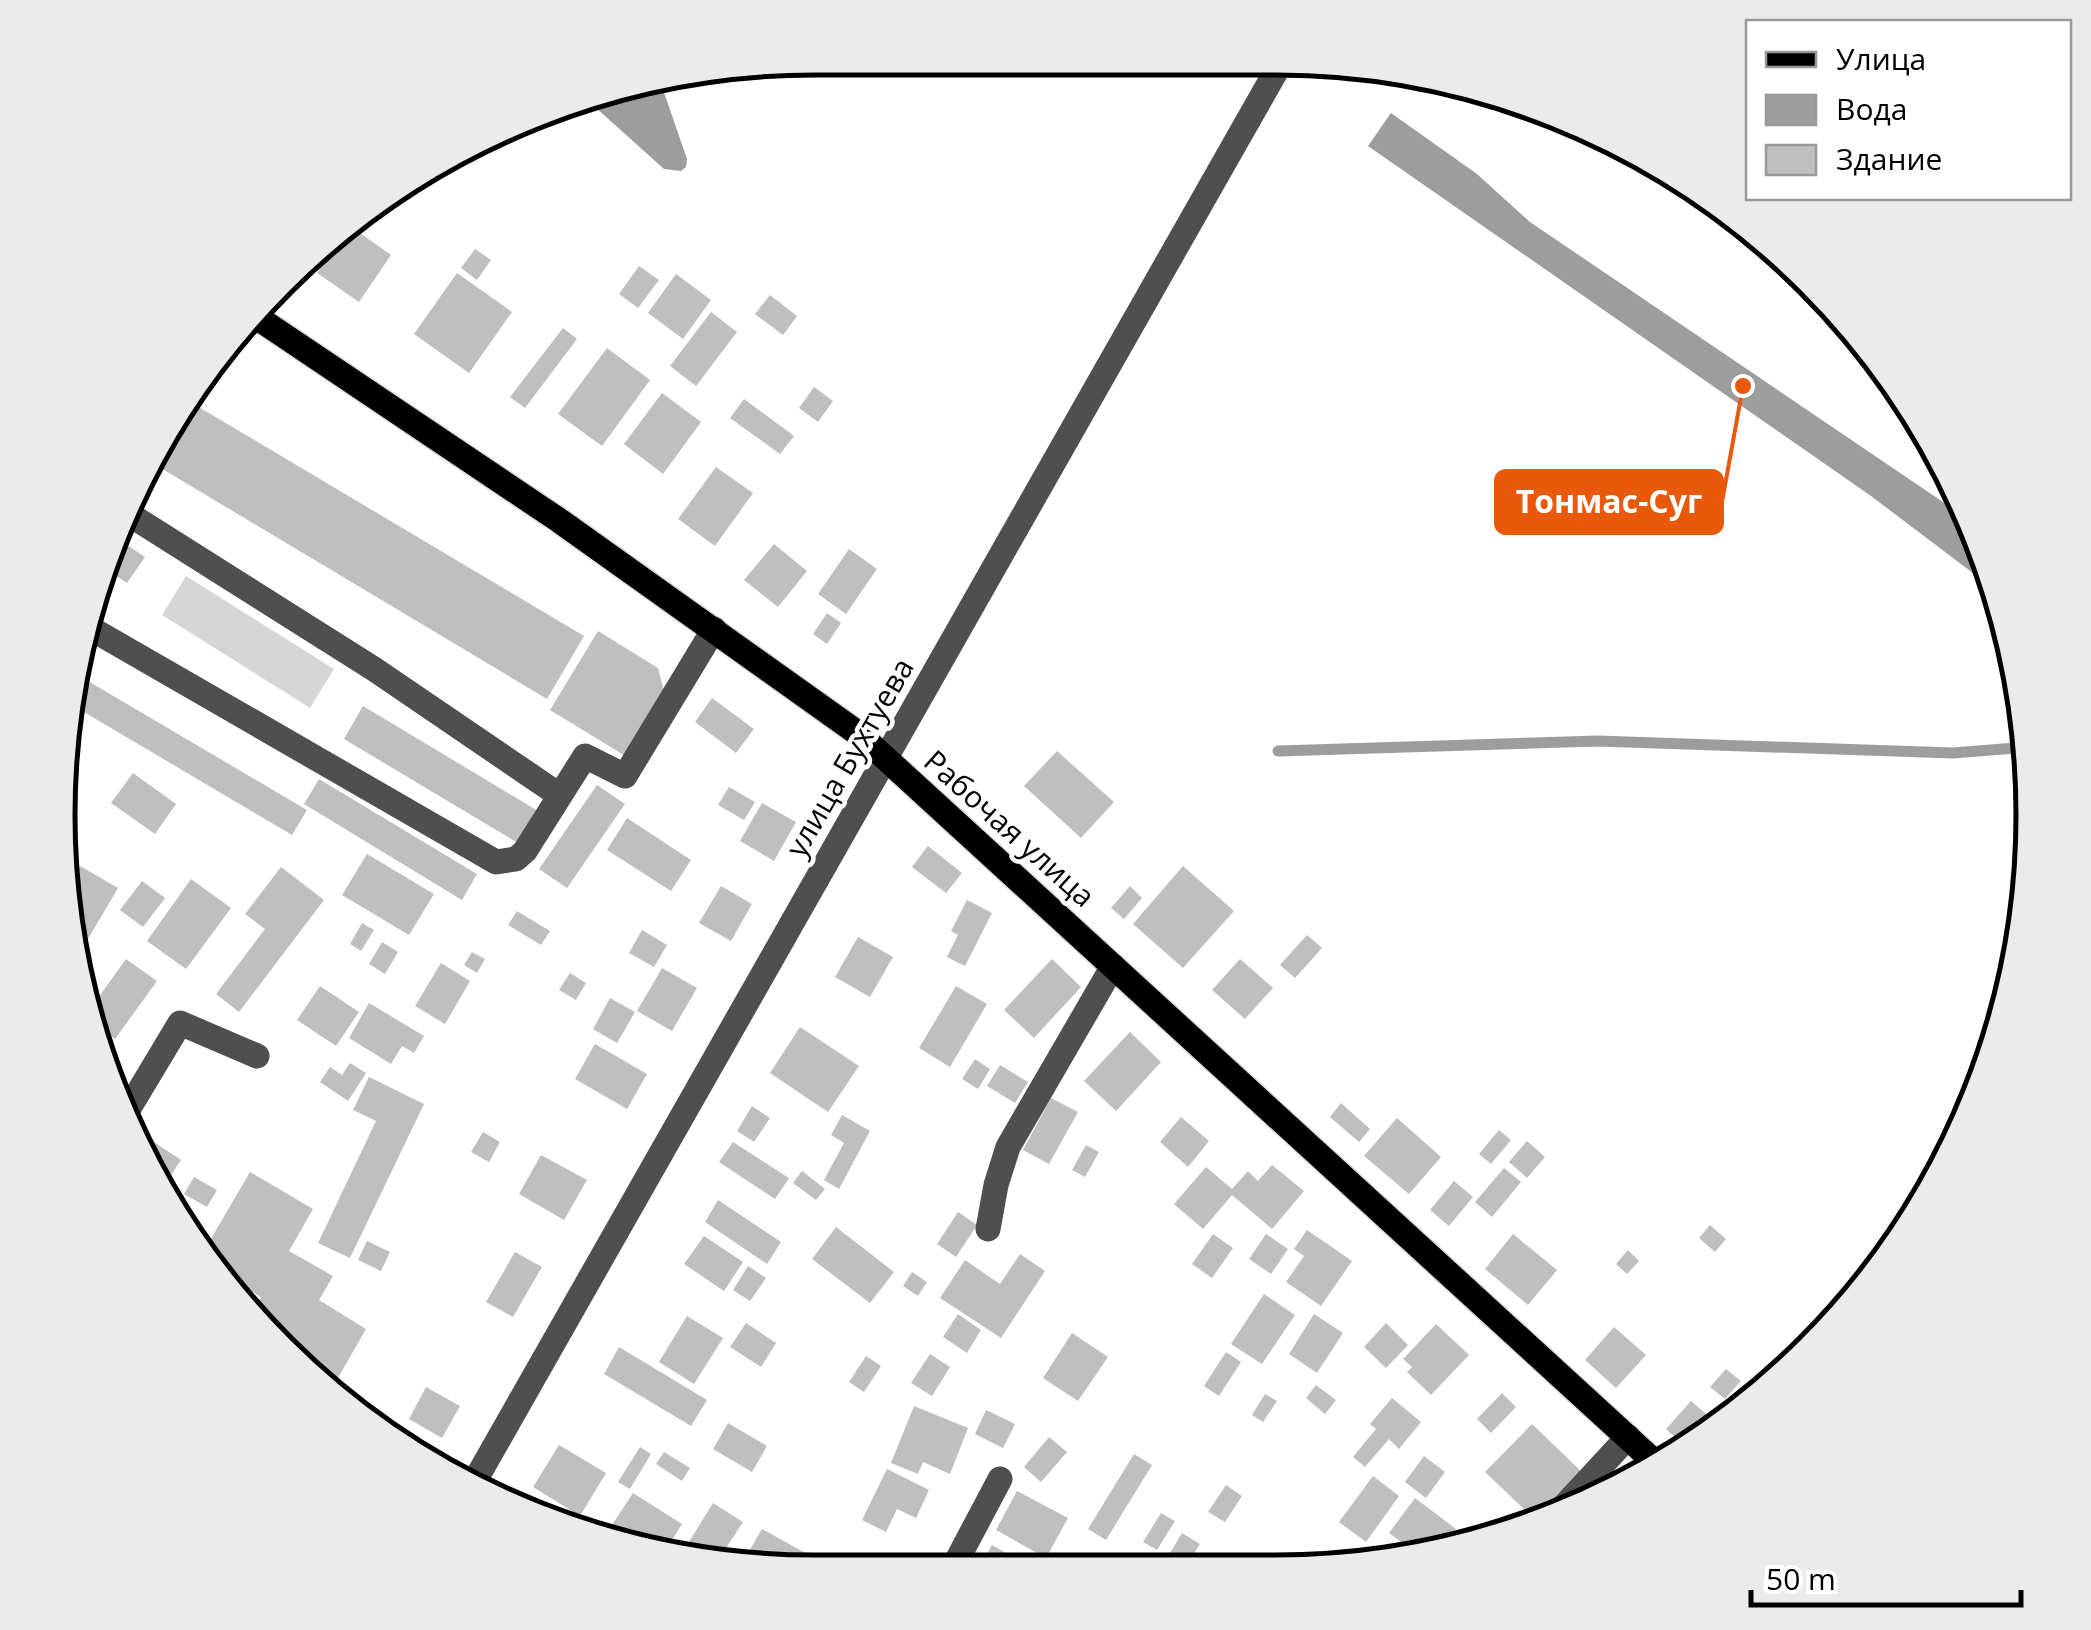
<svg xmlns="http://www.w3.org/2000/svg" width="2091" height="1630" viewBox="0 0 2091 1630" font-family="'Open Sans',sans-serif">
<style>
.green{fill:#d6d6d6}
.water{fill:#9d9d9d}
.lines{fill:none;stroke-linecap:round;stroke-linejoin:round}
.stream{stroke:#9d9d9d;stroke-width:11}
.building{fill:#bfbfbf}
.major-casing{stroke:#dbdbdb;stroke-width:28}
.minor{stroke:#4f4f4f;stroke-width:25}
.major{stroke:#000;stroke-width:25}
.labels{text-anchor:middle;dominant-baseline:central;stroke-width:9;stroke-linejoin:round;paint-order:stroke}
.street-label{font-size:30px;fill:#000;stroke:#fff}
.rim{fill:none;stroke:#000;stroke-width:5}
.leader{fill:none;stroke:#e8590c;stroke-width:4}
.callout-dot{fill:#e8590c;stroke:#fff;stroke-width:4}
.callout{fill:#e8590c;stroke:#e8590c;stroke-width:4}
.callout-label{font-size:32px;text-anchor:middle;font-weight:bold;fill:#fff}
</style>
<rect width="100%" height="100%" fill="#fff"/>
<path class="green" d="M186,576L334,669L310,708L162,615Z"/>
<path class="water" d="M659,78L687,159L686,167L681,171L664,169L585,98L618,83Z
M1391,113L1477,174L1530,222L1971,521L1993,571L1998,592L1871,496L1368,146Z"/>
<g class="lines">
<path class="stream" d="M1278,751L1598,741L1953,753L2028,747"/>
</g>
<path class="building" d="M350,226L391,255L359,302L317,273Z
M339,234L320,261L311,255Z
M475,249L491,260L477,280L461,268Z
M639,266L659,280L638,308L619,294Z
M457,273L512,312L469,373L414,334Z
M676,274L711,300L683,339L648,313Z
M770,295L797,316L783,335L755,314Z
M711,312L737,332L696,386L670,366Z
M563,328L577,339L525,408L510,397Z
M607,348L650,380L602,446L558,414Z
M814,387L833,401L818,422L799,408Z
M662,393L701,422L663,474L624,444Z
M744,399L794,436L780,454L730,418Z
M187,400L584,636L547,699L149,461Z
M716,467L753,493L715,546L678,519Z
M117,538L145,557L127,583L104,568Z
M774,544L807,571L778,607L744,580Z
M849,549L877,569L846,614L818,594Z
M827,613L841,623L827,644L813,634Z
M598,631L658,668L665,695L627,757L550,710Z
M76,674L307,810L292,835L72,705Z
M712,698L754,729L736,753L695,722Z
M363,706L538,811L518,843L344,739Z
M1057,751L1114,802L1081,838L1024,786Z
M133,773L176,804L155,834L111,803Z
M319,779L477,874L462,900L304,804Z
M597,785L625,804L567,888L539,869Z
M729,787L755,802L744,820L718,805Z
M762,803L796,822L774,861L740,841Z
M627,818L691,860L671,891L607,850Z
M928,846L962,873L946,893L912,867Z
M367,854L434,894L409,935L342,895Z
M63,856L118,888L85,944L74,937Z
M1183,866L1234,911L1183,968L1133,924Z
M281,867L324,900L239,1012L216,994L265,929L245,914Z
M191,879L231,908L186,969L147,941Z
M142,881L165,898L143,927L120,910Z
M721,886L752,904L731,941L699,923Z
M1130,886L1142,898L1124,919L1111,908Z
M967,900L992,913L965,966L947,957L958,935L951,931Z
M517,911L550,931L541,945L508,925Z
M362,923L374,930L361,951L350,944Z
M642,930L667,945L654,967L629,953Z
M1307,935L1322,948L1295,978L1280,965Z
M858,937L893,957L870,997L835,977Z
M382,942L398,952L385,974L369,964Z
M472,952L485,959L477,973L464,965Z
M126,959L157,981L115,1039L85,1016Z
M1052,959L1081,987L1034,1038L1004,1010Z
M1240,959L1273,988L1245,1019L1212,990Z
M441,963L470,981L445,1024L415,1006Z
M662,968L697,988L672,1031L637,1011Z
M570,973L586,983L576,1000L559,990Z
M320,986L359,1012L336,1046L297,1020Z
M956,986L987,1004L950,1067L919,1048Z
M610,998L635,1012L617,1043L593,1029Z
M369,1003L424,1036L414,1053L402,1046L391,1064L349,1038Z
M800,1027L859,1066L828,1112L770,1073Z
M1130,1032L1161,1062L1116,1111L1084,1081Z
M595,1044L647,1074L627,1109L575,1079Z
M975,1059L990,1069L978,1089L962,1079Z
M350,1063L366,1073L348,1101L320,1082L330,1067L342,1075Z
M1000,1065L1028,1082L1015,1103L987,1086Z
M369,1077L424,1104L350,1258L318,1243L376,1121L353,1110Z
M1051,1098L1078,1112L1049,1164L1023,1150Z
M1341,1103L1370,1129L1359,1142L1330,1117Z
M752,1106L770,1118L754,1142L737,1131Z
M842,1115L870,1131L839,1189L824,1180L844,1143L831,1135Z
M1181,1117L1209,1141L1188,1167L1160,1142Z
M1397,1118L1441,1157L1409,1194L1364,1156Z
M1499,1130L1511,1140L1491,1164L1479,1154Z
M139,1132L181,1160L159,1193L135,1137Z
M483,1132L500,1142L489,1162L471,1152Z
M1527,1141L1545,1157L1527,1178L1509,1162Z
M733,1142L789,1178L775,1199L719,1162Z
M1086,1145L1099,1152L1085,1177L1072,1170Z
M541,1155L587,1180L564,1220L519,1194Z
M1272,1165L1304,1191L1272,1229L1232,1195L1203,1229L1174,1204L1206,1167L1232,1189L1248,1171L1258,1181Z
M1504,1168L1521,1182L1492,1217L1475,1202Z
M802,1171L825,1189L816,1200L793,1183Z
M250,1172L313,1209L289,1251L333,1276L319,1300L366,1329L334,1385L309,1370L249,1318L261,1297L212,1268L202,1254Z
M194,1177L217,1190L207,1207L184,1194Z
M1454,1181L1473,1197L1449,1226L1430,1210Z
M718,1200L781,1242L767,1264L705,1222Z
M958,1212L977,1225L956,1257L937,1244Z
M1710,1225L1726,1239L1715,1252L1699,1238Z
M836,1227L894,1272L870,1303L812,1259Z
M1307,1230L1352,1261L1321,1306L1286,1282L1304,1256L1294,1249Z
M1213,1234L1233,1248L1212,1278L1192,1264Z
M1266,1234L1288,1249L1271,1274L1249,1259Z
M1513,1234L1557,1270L1528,1305L1485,1269Z
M704,1236L743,1262L724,1291L684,1264Z
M367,1241L390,1252L381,1271L358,1260Z
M1628,1250L1639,1261L1627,1274L1616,1264Z
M515,1252L542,1267L513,1317L486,1302Z
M1020,1254L1045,1271L1001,1338L940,1298L965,1260L1000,1284Z
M748,1266L766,1278L750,1301L733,1290Z
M912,1272L927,1282L918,1296L903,1286Z
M1264,1294L1295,1315L1262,1364L1231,1344Z
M958,1314L981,1330L967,1353L943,1337Z
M1314,1314L1343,1333L1317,1373L1289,1354Z
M687,1316L723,1338L694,1384L659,1362Z
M746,1323L776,1343L761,1367L730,1347Z
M1386,1323L1408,1345L1386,1368L1364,1347Z
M1436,1324L1469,1355L1431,1395L1407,1372L1412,1367L1403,1359Z
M1614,1327L1646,1355L1616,1388L1585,1360Z
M1072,1333L1108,1357L1078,1401L1043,1378Z
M619,1347L707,1400L691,1426L604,1374Z
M1226,1352L1241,1362L1219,1396L1204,1386Z
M930,1354L950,1367L932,1396L911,1383Z
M866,1356L881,1366L864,1392L849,1382Z
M1726,1369L1741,1381L1725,1399L1710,1387Z
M1316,1385L1336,1400L1325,1414L1306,1398Z
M426,1387L460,1406L442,1438L409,1419Z
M1502,1393L1516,1407L1491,1433L1477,1419Z
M1265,1394L1277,1401L1263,1422L1252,1415Z
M1392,1398L1421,1422L1399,1449L1389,1439L1365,1467L1353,1457L1376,1429L1370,1424Z
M1691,1401L1719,1425L1687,1448L1666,1429Z
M914,1406L968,1428L950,1474L923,1462L918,1474L891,1463Z
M986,1410L1015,1424L1003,1448L975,1434Z
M728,1423L767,1446L752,1472L713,1449Z
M1532,1424L1585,1475L1538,1524L1499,1537L1525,1510L1485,1472Z
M1049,1437L1067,1452L1041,1482L1024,1467Z
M559,1445L606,1473L580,1516L533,1487Z
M640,1447L651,1454L630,1489L618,1482Z
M664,1452L690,1468L682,1481L656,1464Z
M1134,1454L1152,1465L1106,1540L1088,1529Z
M1424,1456L1445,1472L1426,1498L1405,1482Z
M887,1469L929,1490L916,1518L897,1509L886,1532L862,1520Z
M1373,1476L1399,1496L1366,1542L1339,1522Z
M1226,1485L1242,1496L1225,1522L1208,1512Z
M1017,1491L1068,1518L1046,1558L996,1530Z
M633,1493L682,1524L662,1556L650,1553L610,1528Z
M1415,1498L1456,1529L1441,1548L1416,1553L1389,1533Z
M713,1503L743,1522L719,1559L689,1542Z
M1161,1513L1175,1521L1157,1550L1143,1542Z
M762,1529L811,1556L808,1561L744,1560Z
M1182,1533L1200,1544L1185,1568H1161Z
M992,1545L1027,1565L981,1564Z"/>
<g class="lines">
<g class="major-casing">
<path id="major" d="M252,314L560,521L859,734L1660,1467"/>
</g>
<path class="minor" d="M127,513L374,669L559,795
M83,624L496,862L516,859L525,851L585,756L625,776L714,629
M126,1113L180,1023L257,1056
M988,1229L996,1185L1008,1147L1113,966
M472,1486L1283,59
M1554,1517L1628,1437
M955,1564L1000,1479"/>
<use href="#major" class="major"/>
</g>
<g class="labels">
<g class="street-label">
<text transform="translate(849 757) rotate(-60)">улица Бухтуева</text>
<text transform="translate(1010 828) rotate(42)">Рабочая улица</text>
</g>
</g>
<path d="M0 0H2091V1630H0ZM815 75H1276A740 740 0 0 1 2016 815V815A740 740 0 0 1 1276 1555H815A740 740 0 0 1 75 815V815A740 740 0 0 1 815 75Z" fill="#ebebeb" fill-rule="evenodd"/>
<path class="rim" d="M815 75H1276A740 740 0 0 1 2016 815V815A740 740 0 0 1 1276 1555H815A740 740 0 0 1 75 815V815A740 740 0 0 1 815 75Z"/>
<path class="leader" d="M1743 386L1722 502"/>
<circle class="callout-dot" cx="1743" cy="386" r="10"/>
<rect class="callout" x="1496" y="471" width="226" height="62" rx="10"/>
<g class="callout-label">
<text x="1609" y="513">Тонмас-Суг</text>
</g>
<rect x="1746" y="20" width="325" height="180" fill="#ffffff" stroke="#999999" stroke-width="2.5"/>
<rect x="1766" y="52" width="50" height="15" fill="#000000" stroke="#999999" stroke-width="2.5"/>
<text x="1836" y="70" font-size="30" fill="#000000">Улица</text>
<rect x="1766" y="95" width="50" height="30" fill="#9d9d9d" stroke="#999999" stroke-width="2.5"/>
<text x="1836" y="120" font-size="30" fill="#000000">Вода</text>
<rect x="1766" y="145" width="50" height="30" fill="#bfbfbf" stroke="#999999" stroke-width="2.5"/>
<text x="1836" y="170" font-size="30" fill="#000000">Здание</text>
<path d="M1751 1590v15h270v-15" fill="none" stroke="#000000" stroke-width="5"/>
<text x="1766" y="1590" font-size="30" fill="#000000" stroke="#ffffff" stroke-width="8" paint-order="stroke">50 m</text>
</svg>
